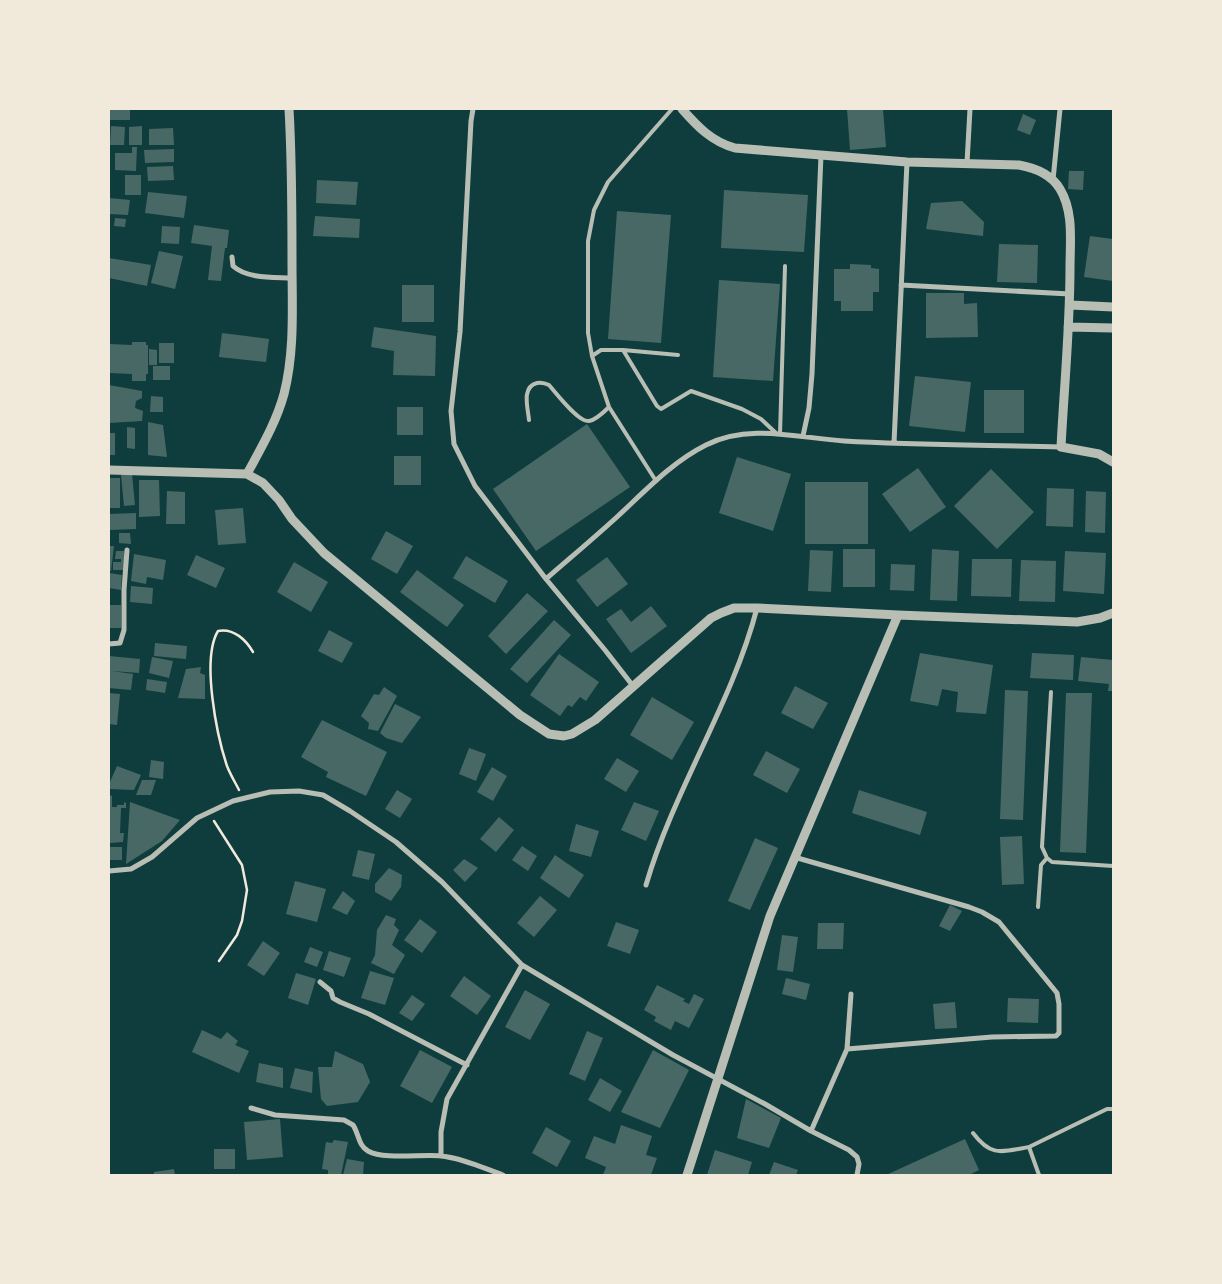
<svg xmlns="http://www.w3.org/2000/svg" width="1222" height="1284" viewBox="0 0 1222 1284" font-family="Signika,sans-serif">
<style>
.building{fill:#486865}
.lines{fill:none;stroke-linecap:round;stroke-linejoin:round}
.path{stroke:#f1e9da;stroke-width:2.5}
.service{stroke:#b8beb3;stroke-width:4}
.minor{stroke:#b8beb3;stroke-width:5}
.tertiary{stroke:#b8beb3;stroke-width:9}
</style>
<rect width="100%" height="100%" fill="#0f3d3e"/>
<path class="building" d="M109,109H130V120H109Z
M847,109H883L886,147L850,150Z
M1023,114L1036,120L1030,135L1017,130Z
M111,126L125,127L124,145H110Z
M142,126V145H129V127Z
M173,128L174,145H149V129Z
M132,147H137L136,171L115,170V153H132Z
M174,149V162L145,163L144,150Z
M173,166L174,180L148,181L147,167Z
M1069,171H1084L1083,190L1068,189Z
M125,175H141V195H125Z
M317,180L358,182L356,205L316,203Z
M724,190L808,195L804,252L721,248Z
M148,192L187,196L184,218L145,213Z
M109,198L130,200L128,215L109,214Z
M962,201L984,222L983,236L926,229L931,203Z
M617,211L671,215L661,343L608,339Z
M315,216L360,219L359,238L313,236Z
M115,218L126,219L125,227L114,226Z
M194,225L229,230L227,248H225L221,281L208,280L212,246L191,243Z
M162,226L180,227L179,244L161,243Z
M1090,236L1113,239V281L1084,277Z
M999,244L1038,245L1037,283L997,282Z
M159,251L183,256L175,289L151,283Z
M109,258L151,265L147,286L109,278Z
M850,264L871,265V268L879,269V292H873V311H841V301H834V269H850Z
M719,280L780,284L773,381L713,377Z
M402,285H434V322H402Z
M926,293H964V304L977,303L978,337L926,338Z
M374,327L436,336L435,376L393,375L394,351L371,347Z
M222,333L269,339L266,362L219,357Z
M132,342H146V345H148V374H146V381H132V374L109,373V344L132,345Z
M159,343H174V363H159Z
M149,349L157,350V365H149Z
M153,366H170V380H153Z
M915,376L971,382L965,432L909,426Z
M109,385L142,391V398L136,401L135,408L143,411L142,421L109,423Z
M984,390H1024V433H984Z
M151,396L163,397V412H150Z
M397,407H423V435H397Z
M148,422L163,425L167,457L148,455Z
M587,424L630,487L536,551L493,489Z
M127,427L135,428V449L127,448Z
M109,433H115V455H109Z
M394,456H421V485H394Z
M737,457L791,474L773,531L719,513Z
M918,468L946,507L910,532L882,494Z
M991,469L1034,512L997,549L954,506Z
M132,474L135,505L124,506L121,475Z
M109,478H120V508H109Z
M139,480H159L160,516L139,517Z
M805,482H868V544H805Z
M1047,488L1074,489L1073,527L1046,526Z
M167,491L185,492V524H166Z
M1086,491L1106,492L1105,533L1085,532Z
M243,508L246,543L218,545L215,510Z
M136,513V529L109,530V514Z
M386,531L413,546L397,574L371,559Z
M119,533H130L131,544L119,543Z
M109,546H114L111,571L109,570Z
M843,549H875V587H843Z
M932,549L959,551L957,601L930,600Z
M810,550L833,551L831,592L808,591Z
M116,551H124V570H113V562H121V559H115Z
M1065,551L1106,553L1104,594L1063,591Z
M134,554L166,560L163,580L147,577L146,584L131,581Z
M196,555L225,568L216,588L187,575Z
M466,556L508,581L495,603L453,578Z
M607,557L628,584L597,607L576,580Z
M972,559H1012L1011,597L971,596Z
M1021,560L1056,561L1055,602L1019,601Z
M294,562L328,582L311,612L277,592Z
M891,564L915,565L914,591L890,590Z
M417,570L464,605L447,627L400,592Z
M109,573L122,575L121,590L109,588Z
M131,586L153,588L152,604L130,602Z
M527,593L548,611L506,654L488,636Z
M109,605H121V628H109Z
M651,606L667,626L631,653L606,619L621,609L631,622Z
M554,620L571,635L527,683L510,669Z
M329,630L353,643L342,663L318,651Z
M155,643L187,646L186,659L154,656Z
M920,653L993,665L986,714L956,712L958,692L942,689L938,706L910,701Z
M1032,653L1074,655L1073,680L1030,678Z
M559,654L599,682L586,701L580,697L572,707L568,705L560,716L530,695Z
M109,656L140,659L139,673L112,671L133,674L131,690L109,688Z
M152,657L173,661L169,678L149,673Z
M1081,657L1113,660V691H1108L1109,684L1078,681Z
M201,667L200,673L205,675V699L178,698L186,669Z
M147,679L167,682L165,693L146,690Z
M795,686L828,703L813,729L781,713Z
M384,687L397,696L378,731L368,729L369,723L361,716L374,694L379,695Z
M1005,690L1028,691L1023,820L1000,819Z
M109,693L120,694L117,725L109,724Z
M1066,693H1092L1086,853L1060,852Z
M652,697L694,722L672,760L630,735Z
M395,704L421,717L402,743L386,738L380,733Z
M322,720L387,752L366,796L326,777L328,772L301,757Z
M469,748L486,754L476,781L459,774Z
M766,751L800,769L787,793L753,775Z
M617,758L639,771L626,792L604,779Z
M151,760L164,762L163,779L149,777Z
M117,766L141,775L134,790L109,789V784Z
M492,767L507,776L493,801L477,792Z
M142,780H156L151,795H136Z
M397,790L412,799L400,818L385,809Z
M859,790L927,812L920,835L852,813Z
M109,795L112,796V807H117V805H124V802L126,803V808H121L120,833H124L123,842L109,843Z
M130,802L180,820L162,841L126,864Z
M634,802L659,811L646,841L621,830Z
M499,817L514,830L496,852L480,839Z
M576,824L599,831L591,857L569,851Z
M1022,836L1024,884L1002,885L1000,837Z
M755,838L778,848L750,910L728,901Z
M522,846L537,856L528,871L512,860Z
M109,847H122V860H109Z
M358,850L375,854L369,880L352,876Z
M555,855L584,875L569,898L540,878Z
M464,859L478,868L465,882L453,870Z
M389,868L402,875L401,887L391,901L375,892V884Z
M295,881L326,889L317,922L286,914Z
M343,891L355,901L347,915L332,908Z
M540,896L557,910L534,937L517,923Z
M950,905L962,911L950,931L939,926Z
M386,915L396,919L394,925L399,930L392,945L405,955L394,974L371,963L375,955L377,930Z
M420,919L437,932L422,953L404,940Z
M616,922L639,930L630,954L607,946Z
M818,923H844L843,949H817Z
M782,935L798,937L793,972L777,970Z
M263,941L280,953L264,976L247,965Z
M310,947L323,952L317,967L304,962Z
M329,951L351,958L344,977L323,970Z
M370,971L394,978L385,1005L361,998Z
M296,973L316,979L308,1005L288,998Z
M464,976L491,996L477,1015L450,996Z
M786,978L810,984L806,1000L782,994Z
M657,985L685,999L683,1001L689,1004L694,994L704,999L689,1028L675,1021L671,1030L654,1021L656,1017L644,1010Z
M525,990L550,1004L530,1040L505,1027Z
M412,995L425,1004L412,1021L399,1013Z
M1008,998L1039,999L1038,1023L1007,1022Z
M955,1002L957,1028L935,1029L933,1004Z
M202,1030L221,1039L227,1032L238,1041L235,1045L249,1051L239,1073L192,1052Z
M587,1031L603,1038L585,1081L569,1074Z
M420,1050L452,1067L432,1103L400,1086Z
M653,1050L689,1070L660,1128L621,1112Z
M335,1051L363,1064L370,1082L358,1102L327,1106L321,1099L318,1067H332Z
M259,1063L283,1068V1088L256,1082Z
M295,1068L313,1072L312,1093L290,1088Z
M600,1078L622,1091L610,1112L588,1100Z
M746,1099L781,1118L769,1148L737,1138Z
M280,1119L283,1157L247,1160L244,1122Z
M621,1125L652,1136L646,1155L657,1158L651,1175H603L606,1167L585,1158L594,1136L615,1144Z
M546,1127L571,1141L557,1167L532,1153Z
M965,1139L979,1170L969,1175H886Z
M334,1140L348,1142L341,1175H328V1170L322,1169L326,1142L332,1143Z
M214,1149H235V1169H214Z
M715,1150L752,1162L748,1175H707Z
M347,1159L364,1162L363,1175H343Z
M774,1162L798,1170L796,1175H769Z
M174,1169L175,1175H154V1172Z"/>
<g class="lines">
<path class="path" d="M239,790C235,782 230,774 227,766C217,736 201,659 218,631C234,628 246,640 253,652
M214,821L242,865L247,890L242,921L237,935L219,961"/>
<path class="service" d="M623,350L678,355
M592,356L601,350H623L657,406L661,409L691,391L742,409L761,419L777,434
M529,420C528,408 521,387 537,383C542,382 545,383 549,385C556,393 579,423 589,421C596,420 604,412 609,407
M780,434L785,266
M656,481L609,407L592,356L588,333V241L594,210L608,182L672,109
M1051,692L1042,847L1047,858L1052,862L1113,866
M1038,907L1041,865L1047,858
M973,1133C991,1157 1001,1152 1029,1147
M1039,1175L1029,1147L1107,1109H1113"/>
<path class="minor" d="M473,109L471,121L460,332L451,411L454,444L475,486L546,579L605,650L633,686
M967,163L970,109
M1053,180L1060,109
M232,257L233,266C247,279 274,277 292,278
M901,285L1070,294
M803,436L809,408L812,374L821,155
M894,443L907,162
M546,579C570,558 594,538 618,516C645,491 672,462 706,445C749,423 798,438 844,441C916,445 988,445 1061,447
M109,644L120,643L124,630V590L127,550
M794,857L969,907L982,912L999,922L1057,993L1059,1004V1033L1056,1036L992,1037L847,1049L811,1131
M109,871L131,869L152,857L197,818L233,801L270,792L299,791L323,795L350,811L396,842L442,882L522,965L673,1055L765,1104L811,1131L849,1150L857,1157L859,1164L857,1175
M646,885C674,789 732,704 757,608
M320,982L331,991L333,998L340,1002L369,1014L467,1065
M847,1049L851,994
M251,1108L275,1115L344,1120L353,1125C359,1134 358,1145 368,1151C384,1160 422,1154 441,1156C462,1158 483,1168 503,1175
M441,1156V1132L447,1099L522,965"/>
<path class="tertiary" d="M682,109C697,126 712,142 735,148L907,162L1019,165C1036,168 1051,174 1060,189C1074,212 1070,242 1070,268C1070,328 1064,388 1061,447L1099,454L1113,462
M1070,305L1113,307
M1068,327L1113,328
M109,470L247,474L263,483L279,500L292,519L324,553L520,715L549,734L564,736L572,734L595,720L711,618L721,613L734,608H757L898,615L1077,622L1100,618L1113,613
M247,474C261,448 276,423 284,394C295,351 292,306 292,261C292,210 292,160 289,109
M687,1175L770,916L898,615"/>
</g>
<rect width="1222" height="1284" fill="none" stroke="#f1e9da" stroke-width="220"/>
</svg>
